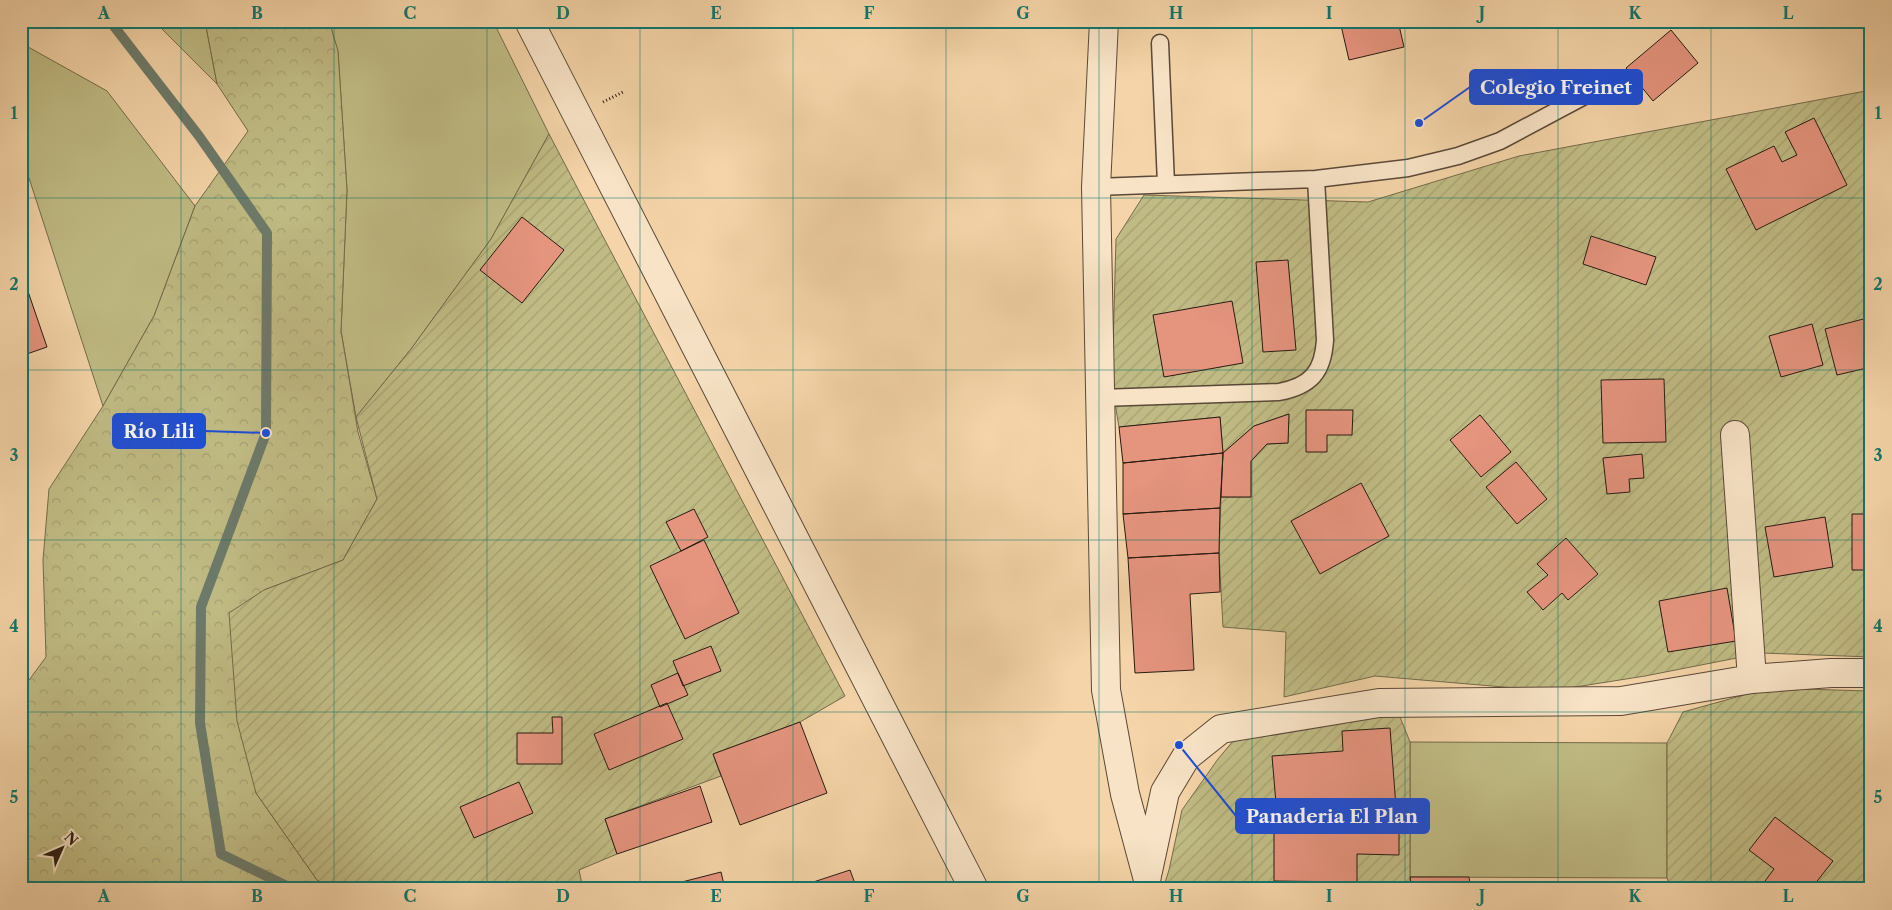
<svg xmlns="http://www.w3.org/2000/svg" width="1892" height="910" viewBox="0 0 1892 910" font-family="'Libre Caslon Text',serif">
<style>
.grass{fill:#c0bb84;stroke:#746b4b}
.forest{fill:url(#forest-crowns);stroke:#746b4b}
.garden{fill:url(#garden-furrows);stroke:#746b4b}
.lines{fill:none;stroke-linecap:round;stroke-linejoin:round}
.stream{stroke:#6d7a6a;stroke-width:10}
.building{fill:#e5947e;stroke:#271b12}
.lane-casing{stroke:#5a4938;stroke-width:19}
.street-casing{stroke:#5a4938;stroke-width:30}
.path{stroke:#271b12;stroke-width:3;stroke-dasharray:1 2.5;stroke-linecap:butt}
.lane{stroke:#f8e3c6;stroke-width:16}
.street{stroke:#f8e3c6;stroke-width:28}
.grid{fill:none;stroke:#0f766e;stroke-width:1;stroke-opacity:0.55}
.leader{fill:none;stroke:#1d4ed8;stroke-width:2}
.callout-dot{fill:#1d4ed8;stroke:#f8e3c6;stroke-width:2}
.callout{fill:#1d4ed8;stroke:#1d4ed8;stroke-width:2}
.callout-label{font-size:19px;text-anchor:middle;font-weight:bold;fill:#fff}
.neatline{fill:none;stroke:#0f766e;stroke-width:2}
.grid-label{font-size:16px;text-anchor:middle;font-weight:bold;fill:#0f766e}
</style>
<defs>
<pattern id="forest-crowns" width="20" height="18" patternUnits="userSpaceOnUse" patternTransform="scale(1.25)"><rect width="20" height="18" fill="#c0bb84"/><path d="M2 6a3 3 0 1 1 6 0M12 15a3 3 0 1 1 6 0" fill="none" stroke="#a5a071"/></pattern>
<pattern id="garden-furrows" width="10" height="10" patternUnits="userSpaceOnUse" patternTransform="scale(1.25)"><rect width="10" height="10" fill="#c0bb84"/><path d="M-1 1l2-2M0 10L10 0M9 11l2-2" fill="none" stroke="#a5a071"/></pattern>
</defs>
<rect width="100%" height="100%" fill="#f4d4a8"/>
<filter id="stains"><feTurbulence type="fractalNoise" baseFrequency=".004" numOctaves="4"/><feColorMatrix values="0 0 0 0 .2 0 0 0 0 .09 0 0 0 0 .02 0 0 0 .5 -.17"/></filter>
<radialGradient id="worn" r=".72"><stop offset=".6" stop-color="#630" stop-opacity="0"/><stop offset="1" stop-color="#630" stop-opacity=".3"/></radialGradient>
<path class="grass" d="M153,21H205L217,84L156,23Z
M329,21H493L549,134L491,239L411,349L356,417L341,331L347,190L338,52Z
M21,43L107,91L195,206L154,316L103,406L29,178L21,179Z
M1410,742L1667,743V878L1410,877Z
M1596,882V889H1478V886Z"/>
<path class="forest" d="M205,21H329L338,51L347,190L341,331L358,432L377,499L343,560L264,590L256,793L317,880L333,889H21V691L46,657L43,560L49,489L103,406L154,316L195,206L248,131L217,84Z"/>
<path class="garden" d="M1871,90V657L1762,653L1645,676L1550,691L1375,676L1284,697L1286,632L1223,627L1219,553L1221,497H1251V461L1267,444L1288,443L1289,414L1254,426L1223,453L1220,417L1119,427L1112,386L1116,239L1144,195L1368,202L1519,156Z
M549,134L845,696L800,722L713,754L721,776L605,819L617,854L579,870L583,889H333L317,880L256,793L237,721L229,613L264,590L343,560L377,499L356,417L411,349L491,239Z
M1769,688L1868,691L1871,693V889H1671L1667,878V743L1683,712Z
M1396,707L1410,742V889H1163L1169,870L1182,810L1218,759L1239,734Z"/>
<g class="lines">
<path class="stream" d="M104,21L113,25L199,136L267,233L266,433L201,607L200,723L221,854L293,889"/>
</g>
<path class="building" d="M1340,21H1398L1404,47L1349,60Z
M1671,30L1698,63L1653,101L1626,68Z
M1814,118L1847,185L1756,230L1726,169L1774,146L1782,162L1797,155L1785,132Z
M522,217L564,250L522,303L480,270Z
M1591,236L1656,257L1646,285L1583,264Z
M1288,260L1296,350L1263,352L1256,262Z
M21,271L47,347L21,356Z
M1232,301L1243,363L1164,377L1153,315Z
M1871,317V367L1837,375L1825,329Z
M1812,324L1823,365L1781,377L1769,336Z
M1664,379L1666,442L1603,443L1601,380Z
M1306,410H1353L1352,435H1327V452H1306Z
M1289,414L1288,443L1267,444L1251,461V497H1221L1223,453L1254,426Z
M1480,415L1511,452L1481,477L1450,440Z
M1220,417L1223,453L1123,463L1119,427Z
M1223,453L1220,508L1123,514V463Z
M1642,454L1644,478L1629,479L1630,492L1607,494L1603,458Z
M1516,462L1547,499L1517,524L1486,487Z
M1361,483L1389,536L1320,574L1291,521Z
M1220,508L1219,553L1128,558L1123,514Z
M694,509L708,537L681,551L666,522Z
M1852,514H1871V570H1852Z
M1825,517L1833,567L1774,577L1765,527Z
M1566,538L1598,574L1568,600L1562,593L1543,610L1527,592L1548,575L1537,564Z
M704,540L739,613L685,639L650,566Z
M1219,553L1220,592L1190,594L1194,670L1135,673L1128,558Z
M1727,588L1736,641L1668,652L1659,601Z
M711,646L721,671L683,686L673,661Z
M678,673L688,695L660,707L651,685Z
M667,703L683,739L609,770L594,734Z
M552,717H562V764H517V733H553Z
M800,722L827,793L740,825L713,754Z
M1390,728L1396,807L1277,815L1272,756L1343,751L1342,731Z
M519,782L533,813L474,838L460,807Z
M700,786L712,822L617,854L605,819Z
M1775,817L1833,861L1814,885L1819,889H1759L1774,869L1749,850Z
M1274,819L1399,821V855L1357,854V882L1274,881Z
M850,870L857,889H792Z
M721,872L725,889H679L678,883Z
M1410,877H1469L1471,889H1412Z"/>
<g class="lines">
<g class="lane-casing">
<path id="lane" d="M1160,43L1166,184
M1096,187L1316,179L1408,168L1458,156L1500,141L1590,93
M1100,398L1279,392C1311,386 1323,372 1325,340L1316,179"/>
</g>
<g class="street-casing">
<path id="street" d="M529,21L974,889
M1104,21L1096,187L1106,690L1125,794L1147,876
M1735,435L1752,679
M1148,871L1165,792L1186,757L1221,729L1379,703L1621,701L1752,679L1831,673H1871"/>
</g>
<path class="path" d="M603,102L623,92"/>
<use href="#lane" class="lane"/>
<use href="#street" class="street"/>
</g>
<path class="grid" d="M181,21V889M334,21V889M487,21V889M640,21V889M793,21V889M946,21V889M1099,21V889M1252,21V889M1405,21V889M1558,21V889M1711,21V889M21,198H1871M21,370H1871M21,540H1871M21,712H1871"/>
<path class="leader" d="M1419 123L1470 87M266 433L205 431M1179 745L1236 816"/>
<g class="callout-dot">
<circle cx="1419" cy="123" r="5"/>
<circle cx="266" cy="433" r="5"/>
<circle cx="1179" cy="745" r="5"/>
</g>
<g class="callout">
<rect x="1470" y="70" width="172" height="34" rx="5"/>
<rect x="113" y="414" width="92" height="34" rx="5"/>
<rect x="1236" y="799" width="193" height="34" rx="5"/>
</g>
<g class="callout-label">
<text x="1556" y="94">Colegio Freinet</text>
<text x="159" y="438">Río Lili</text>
<text x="1332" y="823">Panaderia El Plan</text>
</g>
<rect width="1892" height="910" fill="none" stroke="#f4d4a8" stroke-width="55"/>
<g transform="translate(62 848) rotate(45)" stroke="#f8e3c6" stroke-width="4" paint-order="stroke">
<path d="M0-4L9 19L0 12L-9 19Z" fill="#271b12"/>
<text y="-8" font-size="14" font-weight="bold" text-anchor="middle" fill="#271b12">N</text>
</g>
<rect x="28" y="28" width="1836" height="854" class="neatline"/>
<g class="grid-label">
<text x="104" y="19">A</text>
<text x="257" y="19">B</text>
<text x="410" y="19">C</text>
<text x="563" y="19">D</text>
<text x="716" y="19">E</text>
<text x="869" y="19">F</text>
<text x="1023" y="19">G</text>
<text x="1176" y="19">H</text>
<text x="1329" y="19">I</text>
<text x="1482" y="19">J</text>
<text x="1635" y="19">K</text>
<text x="1788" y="19">L</text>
<text x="14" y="119">1</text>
<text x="1878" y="119">1</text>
<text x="14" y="290">2</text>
<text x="1878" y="290">2</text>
<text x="14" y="461">3</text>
<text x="1878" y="461">3</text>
<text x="14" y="632">4</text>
<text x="1878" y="632">4</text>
<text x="14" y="803">5</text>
<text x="1878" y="803">5</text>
<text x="104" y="902">A</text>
<text x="257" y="902">B</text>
<text x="410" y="902">C</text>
<text x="563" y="902">D</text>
<text x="716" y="902">E</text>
<text x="869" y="902">F</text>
<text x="1023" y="902">G</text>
<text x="1176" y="902">H</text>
<text x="1329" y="902">I</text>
<text x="1482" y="902">J</text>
<text x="1635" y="902">K</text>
<text x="1788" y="902">L</text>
</g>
<rect width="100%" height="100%" filter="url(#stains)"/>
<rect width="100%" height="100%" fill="url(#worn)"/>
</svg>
